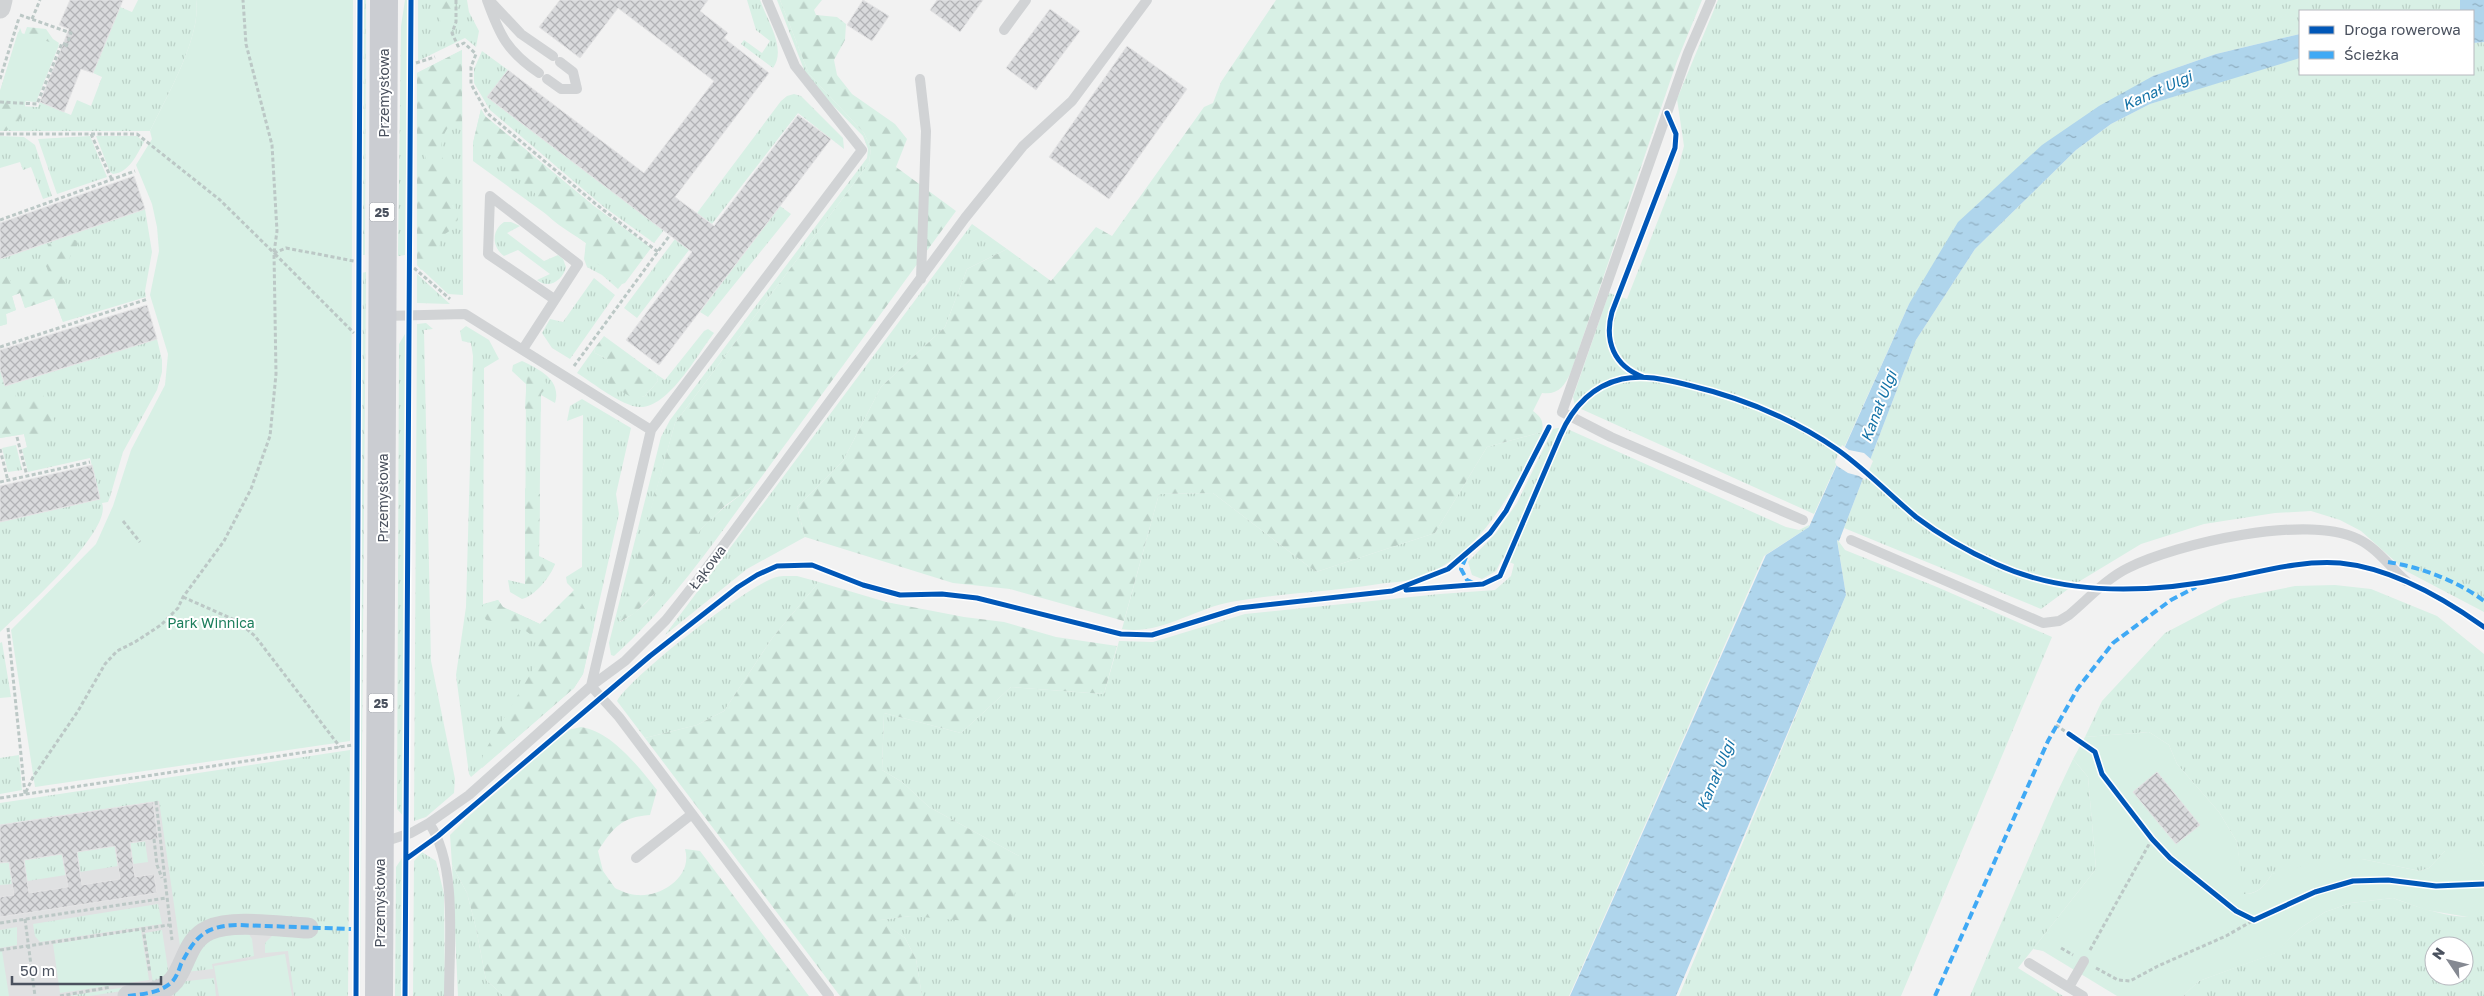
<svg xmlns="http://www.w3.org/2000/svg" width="2484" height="996" viewBox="0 0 2484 996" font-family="'Golos Text',sans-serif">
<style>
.education{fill:#e0e1e2}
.grass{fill:url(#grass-tufts);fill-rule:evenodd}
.forest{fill:url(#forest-firs)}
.park{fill:#d8f0e5}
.water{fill:url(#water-ripples)}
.pier{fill:#f2f2f2}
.building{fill:url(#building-cross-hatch);stroke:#e4e4e5;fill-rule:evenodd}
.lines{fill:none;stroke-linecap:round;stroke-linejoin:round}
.path{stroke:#bcc8c6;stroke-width:3;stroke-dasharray:4 2.5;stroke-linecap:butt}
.lane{stroke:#d1d3d5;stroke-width:10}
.street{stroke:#d1d3d5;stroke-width:21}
.primary{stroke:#cbcdd2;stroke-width:28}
.quiet{stroke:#3fa9f5;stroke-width:4;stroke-dasharray:8 4;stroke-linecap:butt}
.cycleway-casing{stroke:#fff;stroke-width:8}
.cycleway{stroke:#0057b8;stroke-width:5}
.labels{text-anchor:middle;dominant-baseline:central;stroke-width:4;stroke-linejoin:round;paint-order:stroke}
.shield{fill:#fff;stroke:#80858e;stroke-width:1}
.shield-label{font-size:12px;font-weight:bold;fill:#4a515e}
.street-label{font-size:14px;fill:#4a515e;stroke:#fff}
.park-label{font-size:14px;fill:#1c7e5c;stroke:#fff}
.water-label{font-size:15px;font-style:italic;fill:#1372a7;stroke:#fff}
</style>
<defs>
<pattern id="grass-tufts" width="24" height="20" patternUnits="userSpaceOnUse" patternTransform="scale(1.25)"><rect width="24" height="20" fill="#d8f0e5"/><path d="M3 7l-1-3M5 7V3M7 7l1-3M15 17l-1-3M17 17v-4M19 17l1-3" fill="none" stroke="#bbd0c7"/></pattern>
<pattern id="forest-firs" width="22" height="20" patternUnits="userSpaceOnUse" patternTransform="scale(1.25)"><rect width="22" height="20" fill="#d8f0e5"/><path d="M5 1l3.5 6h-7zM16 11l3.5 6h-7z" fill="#bbd0c7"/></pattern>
<pattern id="water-ripples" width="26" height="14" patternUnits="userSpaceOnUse" patternTransform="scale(1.25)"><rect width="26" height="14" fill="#afd5ec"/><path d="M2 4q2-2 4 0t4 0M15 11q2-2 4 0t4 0" fill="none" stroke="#90afc2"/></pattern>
<pattern id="building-cross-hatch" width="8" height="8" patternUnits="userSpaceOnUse" patternTransform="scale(1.25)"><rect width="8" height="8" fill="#d9dadc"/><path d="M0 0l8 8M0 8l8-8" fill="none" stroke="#b2b3b6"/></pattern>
</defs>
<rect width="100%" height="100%" fill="#f2f2f2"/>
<path class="education" d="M308,779V996H0V818Z"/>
<path class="grass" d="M138,0H196C202,36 166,98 150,131H0V105L38,107L40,102L71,115L77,100L91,106L102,77L93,73L120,7L132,12Z
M362,0H366L365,255H361Z
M405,0H408L405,255L398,256L401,26Z
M418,0H467L469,12L479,31L476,47L465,38L418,61Z
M747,0H760C767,20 787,49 773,68L741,44L744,40L762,53L770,41L756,30Z
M777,0H780L809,74L864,133L871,148L869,163L675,423L620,622C663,599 673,559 703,527C719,510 738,497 757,483C713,544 670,606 614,656L611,655L609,643L661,437L670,420L867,158L868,149L863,136L808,80Z
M1718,0H2460V11H2300V34L2216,54L2153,76L1909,304L1814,514L1579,408L1575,406L1573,397L1609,293L1627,299L1677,172L1684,146L1677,99Z
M2484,42V612L2406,571L2361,531L2340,520L2311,511L2275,513L2204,524L2141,544L2075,584L2041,609L1844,528L1916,340L1975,249L2076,150L2111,124L2150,104L2293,59L2300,58V74H2473V43Z
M462,50L463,295L448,294L417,265V73Z
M482,51L508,70L487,97L664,230L654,243L604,207L490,110L474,83V69Z
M794,94L801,96L843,138L844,149L798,113L712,224L697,213L781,101L787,96Z
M481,109L485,116L595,207L651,248L618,289L602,275L587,267L584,259L586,243L473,161V143Z
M0,136L24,137L35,145L52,196L43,199L31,167L23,170L20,162L0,168Z
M90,136L107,177L57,194L38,139Z
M96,136H137L144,142C137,154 129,173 113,174L110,172Z
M780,206L791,214L708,317L700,312Z
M145,209L152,252L145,291L146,297L63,322L54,298L25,308L20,293L12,296L16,310L6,314L7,324L0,326V259Z
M504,222H511L520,226L507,233L544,261L558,255L563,259L566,267C563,280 549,290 537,280L550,274L518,250L504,256C492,247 491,231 504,222Z
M972,224L1007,249L967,269L945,327L881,387L843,461L797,507L805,537L747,569L665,635Z
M675,239L689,250L637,318L624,308Z
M366,272L360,996H359L361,273Z
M417,274L450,304L417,303Z
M594,278L615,295L570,359L552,348L542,333L550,319L563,322Z
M426,323L433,329L424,330L431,661L455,779L454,793L426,817L414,821L417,324Z
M466,326L489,340L499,359L484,368L483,604L498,600L503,607L540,624L574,590L567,583L566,577L582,567L583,415L567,421L570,406L582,399L631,428L616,494L619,514L583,674L574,688L471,777L469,774L456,675L466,607L473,356L471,343L462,341L460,331Z
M408,329L407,820L397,809L399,344Z
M708,329L714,333C697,355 668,409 639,407C622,406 593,383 577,373L594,349L595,353L607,359L609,368L634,398L645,396L658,381L656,374L665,380L704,331Z
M157,339L162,360V372L157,390L123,452L110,497L108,502L102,503C113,531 21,612 0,632V522L100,499L90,458L28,472L22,449L27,447L24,434L0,438V369L6,386Z
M522,361C539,369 562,380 555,403L541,395L539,556L555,564C551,576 535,596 522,599L510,592L508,580L525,584L526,384L512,371L513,365Z
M1563,427L1786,527L1799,530L1809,525V527L1764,556L1569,996H922L916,959L905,938L879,920L911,916L1019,856L929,807L902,782L882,770L884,713L961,733L1011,687L1104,694L1119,641L1153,642L1245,614L1440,594L1495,590L1511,576L1514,564L1502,559L1496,571L1482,579L1472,575L1468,562L1496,533L1517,503L1553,429Z
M1542,432C1514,488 1483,554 1420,577C1408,582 1392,582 1379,584C1330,592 1280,593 1231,602C1196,608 1158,636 1122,629L1159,494L1213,493L1316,572L1435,533L1487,447Z
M16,445L22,470L8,472L2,448Z
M1837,539L1845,550L1937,587L2052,637L1901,996H1679L1846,595Z
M797,576L819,582L773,637L724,711L697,725L645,738L617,701C633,674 740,592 771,579C778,575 789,576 797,576Z
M2335,585L2371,589L2437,616L2484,654V866L2481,861L2445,851L2429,868L2420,871L2362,859L2272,874C2264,886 2259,894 2243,894L2237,842L2219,812L2177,764L2169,745L2149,732L2085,737L2102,701L2165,633L2230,599L2295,586Z
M2,642L11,697L0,698V643Z
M350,750L348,996H294L288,951L265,953V943L273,935L228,920L181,953L159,801L0,825V803Z
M19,755L22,790L0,794V758Z
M2073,759L2088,777L2096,869L2018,968L2063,996H1970L2055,797Z
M145,841L148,862L133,864L130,843Z
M115,846L118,866L80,872L77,852Z
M422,852L436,861L444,894L445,996H413L414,861Z
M62,854L66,875L27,881L24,860Z
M404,855L403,996H395L396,867Z
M9,862L12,884L0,885V863Z
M452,865L467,893L476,928L486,980L504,996H458Z
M2393,898C2418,907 2457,922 2484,915V996H2183L2199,981L2275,953L2299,929L2325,912L2351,903ZM2434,946H2464V976H2434Z
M158,904L162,924L40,942L35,936L33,924Z
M17,927V945L0,948V930Z
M162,930L169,976L149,987L89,996H67L153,983L145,933Z
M249,934L252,939L254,956L212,964L213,969L186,972L207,936Z
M214,978L216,996H174L172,988L179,982Z"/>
<path class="forest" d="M432,0H455V18L448,23L441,22L432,5Z
M780,0H822L814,10L816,15L837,17L846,24L845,40L834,60L837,75L852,94L895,124L907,139L896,167L956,211L757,483L726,505L702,528L662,586L635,613L619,622L675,423L869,163L871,148L864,133L809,74Z
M1276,0H1702L1677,61L1571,372C1564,387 1558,395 1542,393L1533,411C1541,417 1544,421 1542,432L1487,447L1435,533L1316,572L1213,493L1159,494L1124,621L1010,589L953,583L805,537L797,507L843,461L881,387L945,327L967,269L1007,249L1051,281L1096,227L1112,236L1204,107L1213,103L1221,82Z
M27,27L46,29L53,39L59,43L53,58L24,35Z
M20,28C27,41 29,101 23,114C20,121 12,126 6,131H0V91Z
M462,50V124L450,125C441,136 440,146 443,160C445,162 451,164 453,167C458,174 452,204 458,219L454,228L439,238L440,259L421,270L417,265V170L427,162L424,152L417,145V73Z
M481,109L485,116L595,207L651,248L625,283L622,284C617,278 617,273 612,267L604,270L585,252L586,243C568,230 538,216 535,193C518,180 506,164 489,151H481L474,148L473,143Z
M66,237L78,241L76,250L70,256L69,268L62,279C68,283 67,287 69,293C74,307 75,313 63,322L54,298L25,308L20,293L12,296L16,310L6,314L7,324L0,326V262L5,263C11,274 7,290 24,289L32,277L38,273L51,279L54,278C44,263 40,263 49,244Z
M604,336L656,374L658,381L645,396L634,399L608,383L607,359L595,353L594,349Z
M0,369L5,386L12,384L17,399L40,392C48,400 58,417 52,428C48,435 34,442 27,447L24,434L0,438Z
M533,372L542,376L548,386L541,394V411L536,416H529L525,408L527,375Z
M525,488L540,494L539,557L555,564L546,579L532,593L525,585Z
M819,582L886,602L964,617L1004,622L1056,637L1117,646L1104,694L1011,687L961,733L884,713L882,770L902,782L929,807L1019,856L1011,925L911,916L880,920L905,938L916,959L922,996H840L645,738L697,725L724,711L773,637Z
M575,590L594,626L583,674L574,688L482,768L483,754L542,654C531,624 515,626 486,620L481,610L483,605L498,600L503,607L540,624Z
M581,727C611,731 639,767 657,790L650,815C621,817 613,828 598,851L603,871L615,888C621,891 630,895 637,895C662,897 693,876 685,849L700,851L809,996H504L486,980L476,928L467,893L452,865L450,835L469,816L568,730Z"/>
<path class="park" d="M196,0H353L350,741L35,787L11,630L96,544L113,506L131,450L165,385L168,354L150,295L159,251L157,227L152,204L136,165L152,139L150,131C166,98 202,36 196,0Z
M18,32L59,45L36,102L0,99V91Z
M2149,732L2169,745L2177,764L2219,812L2237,842L2244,894C2259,894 2264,886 2272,874L2330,858L2362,859L2420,871L2429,868L2445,851C2461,849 2475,850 2484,866V915L2474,918L2426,910L2393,898L2351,903L2325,912L2299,929L2276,953L2199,981L2183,996H2117L2043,951L2033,949L2096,869L2088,777L2073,759L2085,737Z
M141,930L149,980L60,993L53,944Z
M0,951H2L9,996H0Z
M285,954L292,996H219L214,966Z"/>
<path class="water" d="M2460,0H2484V42L2473,43V11H2460Z
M2300,34V58L2150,104L2111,124L2076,150L1975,249L1916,340L1839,541L1837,540L1846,595L1676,996H1570L1766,555L1809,527L1909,304L1958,222L2042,145L2099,106L2153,76L2216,54Z"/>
<path class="pier" d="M1842,445L1849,450L1864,453L1873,461L1865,480L1859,476L1848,473L1837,466L1835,462Z"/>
<path class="building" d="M70,0H123L93,73L81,69L64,112L40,102L69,29L59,25Z
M560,0H708L700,11L728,33L724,38L769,73L675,197L714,226L798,115L831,139L659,365L626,340L692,252L487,97L508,70L644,173L714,81L618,8L580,58L539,27Z
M863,0L889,16L872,41L847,25Z
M937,0H983L960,32L930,10Z
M1050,9L1080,31L1036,90L1006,68Z
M1127,46L1187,89L1109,199L1049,157Z
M134,176L145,209L0,259V223Z
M147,305L157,339L5,386L0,369V350Z
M92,465L100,499L0,522V486Z
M2157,772L2200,825L2176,844L2133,792Z
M153,802L158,839L130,843L135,877L154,874L157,893L0,917V897L14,895L9,862L0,863V825ZM115,846L120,879L82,885L77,852ZM62,854L68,887L29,893L24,860Z"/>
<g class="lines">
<path class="path" d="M456,0V22L452,33L458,46L464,43L476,54L471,67V84L487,113L597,205L658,252
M20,15L71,33L66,47
M32,19L40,0
M416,63L435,57
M0,79L19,18
M0,102L37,104L62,43L67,45
M0,134H137L220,200L274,253L286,248L354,261
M91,134L112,180
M0,220L135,171
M275,254L354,333
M414,268L450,299
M0,347L148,299
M574,366L670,235
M17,437L27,476
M0,449L8,481
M0,482L90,462
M123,521L140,542
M183,597L237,621L255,636L340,747
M8,628L25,794L33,777L78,711L105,664L117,651L135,642L161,625L178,608L183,597L224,541L251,489L270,436L276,374L274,253L277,231L272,145L246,44L243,0
M2056,725L2069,734
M0,798L353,745
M156,801L172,940
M154,839L157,865L162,878
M25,919L35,996
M0,923L166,898
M143,928L150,973
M2061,948L2073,955
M0,950L169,925
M2090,950L2152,839
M2096,968L2118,980L2130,981L2158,966L2226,936L2254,920
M60,996L111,987"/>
<path class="lane" d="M487,0C500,36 507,51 539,73
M1711,0L1688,53L1562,412L1611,437L1803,520
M490,1L521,34L553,56
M1004,30L1026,0
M547,79L561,89H577L573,72L560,62
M920,79L926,131L921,279
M490,196L578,264L523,349
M490,196L488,254L554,299
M384,316L465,314L651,430L591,686L619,717L829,996
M651,430L862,150L795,66L767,0
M1851,540L2043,623L2059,621L2069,615C2087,600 2107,578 2128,568C2178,543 2307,514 2358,539C2377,548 2390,567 2406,581
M429,823C458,865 449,945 449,996
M380,843L411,833L429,823L469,795L591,686L625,661L666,620L703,573L965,218L1023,146L1072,101L1147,0
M636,858L692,814
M2029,963L2083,996
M2069,987L2084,961"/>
<path class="street" d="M0,8L2,0
M128,996C142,994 164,993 174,980C187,963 187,940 209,930C233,919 281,927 308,928"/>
<path class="primary" d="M379,996L384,0"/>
<path class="quiet" d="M1466,557L1461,569L1467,580L1475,584
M2388,562C2420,567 2458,581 2484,601
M128,996C143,994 160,993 172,982C176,978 179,970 181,964C196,936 205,926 238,925L351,929
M1935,996L2048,741L2078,688L2113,643L2171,600L2196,587"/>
<g class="cycleway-casing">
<path id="cycleway" d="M1643,377C1614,366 1604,341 1612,312L1675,148L1676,134L1667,113
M1406,590L1483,584L1500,576L1560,436C1572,408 1592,386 1622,379C1644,374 1667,380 1688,385C1743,398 1792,418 1838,450C1866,470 1890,495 1916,517C1941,536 1967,551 1996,564C2068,597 2152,593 2228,578C2264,571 2302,560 2340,563C2392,568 2442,597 2484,627
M2069,734L2095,752L2102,774L2152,839L2170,858L2236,911L2254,920L2315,892L2353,881L2388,880L2436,886L2484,884
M406,859L438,836L650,656L738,587L757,575L777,566L812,565L863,585L900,595L942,594L977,598L1121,634L1152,635L1239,608L1392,591L1448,569L1490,533L1506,511L1549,427
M356,996L360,0
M405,996L411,0"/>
</g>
<use href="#cycleway" class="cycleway"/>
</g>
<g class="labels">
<g class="shield">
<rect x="369.5" y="202.5" width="25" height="19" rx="4"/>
<rect x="368.5" y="693.5" width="25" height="19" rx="4"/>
</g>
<g class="shield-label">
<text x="382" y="212">25</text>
<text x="381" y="703">25</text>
</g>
<g class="street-label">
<text transform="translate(383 93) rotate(-90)">Przemysłowa</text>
<text transform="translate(382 498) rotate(-90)">Przemysłowa</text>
<text transform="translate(707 567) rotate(-53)">Łąkowa</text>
<text transform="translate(379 903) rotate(-90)">Przemysłowa</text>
</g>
<g class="park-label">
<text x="211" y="622">Park Winnica</text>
</g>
<g class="water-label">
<text transform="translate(2157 90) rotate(-24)">Kanał Ulgi</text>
<text transform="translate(1878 406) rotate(-69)">Kanał Ulgi</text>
<text transform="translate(1715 775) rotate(-67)">Kanał Ulgi</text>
</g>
</g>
<rect x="2299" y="10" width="175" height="65" fill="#ffffff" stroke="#b7b9bf"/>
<rect x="2309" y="26" width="25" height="8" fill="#0057b8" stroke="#b7b9bf"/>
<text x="2344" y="35" font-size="15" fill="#4a515e">Droga rowerowa</text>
<rect x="2309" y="51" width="25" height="8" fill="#3fa9f5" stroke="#b7b9bf"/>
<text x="2344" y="60" font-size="15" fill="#4a515e">Ścieżka</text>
<g transform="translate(2449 961) rotate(305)"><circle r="24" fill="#ffffff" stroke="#b7b9bf"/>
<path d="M0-4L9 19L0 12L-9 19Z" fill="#858992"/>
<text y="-8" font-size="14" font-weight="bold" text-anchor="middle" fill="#4a515e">N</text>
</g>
<path d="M12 976v8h149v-8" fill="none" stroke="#4a515e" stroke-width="2.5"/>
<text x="20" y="976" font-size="15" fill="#4a515e" stroke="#ffffff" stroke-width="4" paint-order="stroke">50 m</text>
</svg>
